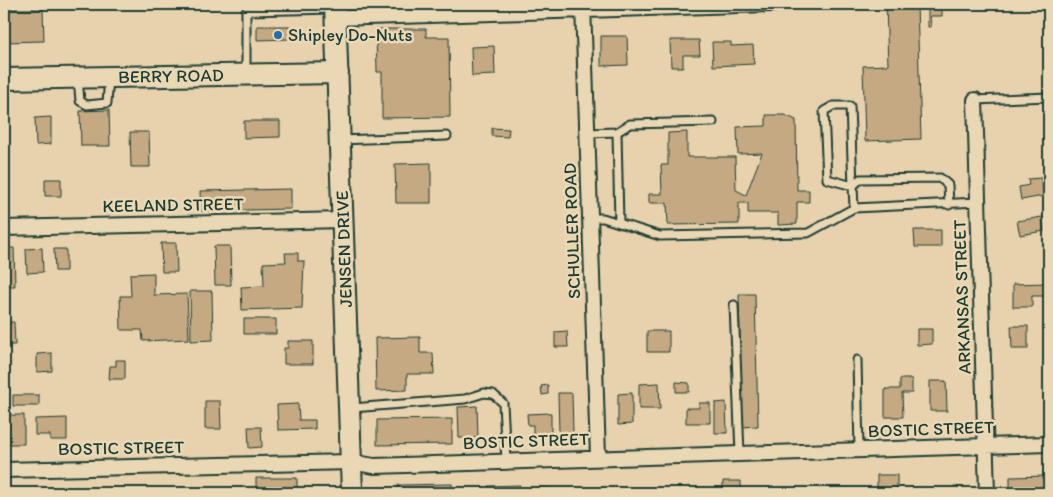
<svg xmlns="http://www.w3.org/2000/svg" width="1053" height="497" viewBox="0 0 1053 497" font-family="Itim,sans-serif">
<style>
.building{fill:#c4a982;stroke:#1f3d34}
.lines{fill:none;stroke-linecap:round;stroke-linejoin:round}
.lane-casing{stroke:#1f3d34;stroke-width:11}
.street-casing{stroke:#1f3d34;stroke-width:18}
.secondary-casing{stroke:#1f3d34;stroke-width:24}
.lane{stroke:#ead8b5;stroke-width:7}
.street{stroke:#ead8b5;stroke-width:14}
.secondary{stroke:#ead8b5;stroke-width:20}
.poi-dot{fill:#1f6fb2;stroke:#ead8b5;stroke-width:2}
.labels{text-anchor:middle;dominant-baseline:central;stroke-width:5;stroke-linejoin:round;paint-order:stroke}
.poi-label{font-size:18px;fill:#1f3d34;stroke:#ead8b5;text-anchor:start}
.street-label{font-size:18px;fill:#1f3d34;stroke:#ead8b5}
</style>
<rect width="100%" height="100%" fill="#e7d2ad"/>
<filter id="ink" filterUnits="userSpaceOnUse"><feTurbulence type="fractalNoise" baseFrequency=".02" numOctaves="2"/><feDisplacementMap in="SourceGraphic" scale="10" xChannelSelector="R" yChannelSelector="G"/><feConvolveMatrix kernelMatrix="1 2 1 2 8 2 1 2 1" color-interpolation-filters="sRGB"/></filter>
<g filter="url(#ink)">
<path class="building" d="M886,4H917L921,139L865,141L863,66L888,65Z
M928,4H951V8H942V16H930L931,27H928Z
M4,9H43L44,41L4,42Z
M257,26H290V39L257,40Z
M376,29H426V37H449L450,117L382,118V72H377Z
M601,36H627L628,65L601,66Z
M670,40H699L700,55H683V67H671Z
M712,42H731V46L753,45L754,64L713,66Z
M494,46L495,75L472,76L471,47Z
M109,110L110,146H81L80,111Z
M766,115H785L796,120L797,190H809V202H797V224L778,225V213H748V203H739V224L668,225L667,203H649V194H662L661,165H668V133L687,132V157H735L736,190L746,195L762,153L738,154L737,127L766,126Z
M51,117V144L36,145L35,118Z
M244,121H280V137L244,138Z
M492,128L509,129L508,137L492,136Z
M130,132H149L150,167H131Z
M431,163V203H396L395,164Z
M1041,178L1044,196L1021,200L1019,187L1029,185L1028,179Z
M45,179H61V196H45Z
M291,189V209L201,211L200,191Z
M1042,217L1044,231L1020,235L1017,221Z
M914,230H941V247H915Z
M161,243H176L177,272H162Z
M214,246H230L231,285H215Z
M4,248H14L15,286H4Z
M42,248L43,272L27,273L26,249Z
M54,249H66V271H55Z
M285,253H298V261H304L302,308L242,310L241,287L264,286L263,263L286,262Z
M154,273V295L187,294L189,339L143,341L142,330H121L120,296H131L130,274Z
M1048,283V296H1032V307H1013V284Z
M190,291H212L213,340L191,341Z
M739,294H755L758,426L742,427Z
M244,319H276V334H244Z
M4,322H14L15,345H4Z
M1011,326H1028V349H1012Z
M917,329H932V344L917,345Z
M567,331L568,347H555V332Z
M647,331H669V352H647Z
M420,337V353H433L434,374H407V390L376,391L375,338Z
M288,341H313V364H284V348H288Z
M52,353V371L37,372V354Z
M116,360H125V379H109L110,366H116Z
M900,379H912V393H902L903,417H885V389H900Z
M930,381H946L947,411H930Z
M676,382L689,383V392H676Z
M659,383L660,409H639V384Z
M548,385V394L542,395L541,386Z
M558,393H572L573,434H559Z
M632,393V424L618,425V394Z
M13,395H39V406H13Z
M205,401H220L221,429H205Z
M726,402L727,433H715V403Z
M699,403H710V423H686V408H699Z
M298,404L299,420H315V429L278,430L277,405Z
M477,406L478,438H459L458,407Z
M551,413V434H533V425H528L527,414Z
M8,415H24V444H8Z
M67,418V440H50V435H35V419Z
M452,419V444L377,445V420Z
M248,427H261L262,447L249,448Z
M877,475H897V493H877Z
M1048,476V493H1010V477Z
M256,478H297V493H256Z
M723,481H741V493H723Z
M452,484L453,493H398V485Z
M520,485V493H488V486Z
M529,488H549V493H529Z"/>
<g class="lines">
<g class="lane-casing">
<path id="lane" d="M246,72V11L334,9
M78,78L80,101L87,105L107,103L109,78
M975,100L1049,97
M833,106H850L853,186L827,179L824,111Z
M617,132L619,223
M587,133L617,132L630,124L713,122
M340,140L447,136
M854,208L853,186L860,179L940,178L948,185L949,205
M590,218H603L660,236L808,233L854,208L978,202
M734,305L740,454
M857,360L859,450
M352,408L465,399L484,393L493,394L503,403L506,461"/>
</g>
<g class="street-casing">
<path id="street" d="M583,4L598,457
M336,18L773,4
M975,100L987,493
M4,228L343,220
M4,470L351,462L374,466L1049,444"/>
</g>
<g class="secondary-casing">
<path id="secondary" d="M335,4L352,493
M4,79L338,73"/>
</g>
<use href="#lane" class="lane"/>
<use href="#street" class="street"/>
<use href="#secondary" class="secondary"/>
</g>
</g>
<circle class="poi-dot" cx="278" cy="35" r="5"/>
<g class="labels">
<g class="poi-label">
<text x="288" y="35">Shipley Do-Nuts</text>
</g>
<g class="street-label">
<text transform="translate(171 76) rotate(-1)">BERRY ROAD</text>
<text transform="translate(173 205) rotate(-1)">KEELAND STREET</text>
<text transform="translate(572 231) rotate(-92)">SCHULLER ROAD</text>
<text transform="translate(344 249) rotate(-92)">JENSEN DRIVE</text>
<text transform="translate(962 297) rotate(-92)">ARKANSAS STREET</text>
<text transform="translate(931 429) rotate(-2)">BOSTIC STREET</text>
<text transform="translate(526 441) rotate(-2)">BOSTIC STREET</text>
<text transform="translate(121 448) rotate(-1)">BOSTIC STREET</text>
</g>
</g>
<rect width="1053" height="497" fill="none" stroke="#ead8b5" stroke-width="20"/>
<rect x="10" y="10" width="1033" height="477" fill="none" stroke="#1f3d34" stroke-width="2" filter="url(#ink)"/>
</svg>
